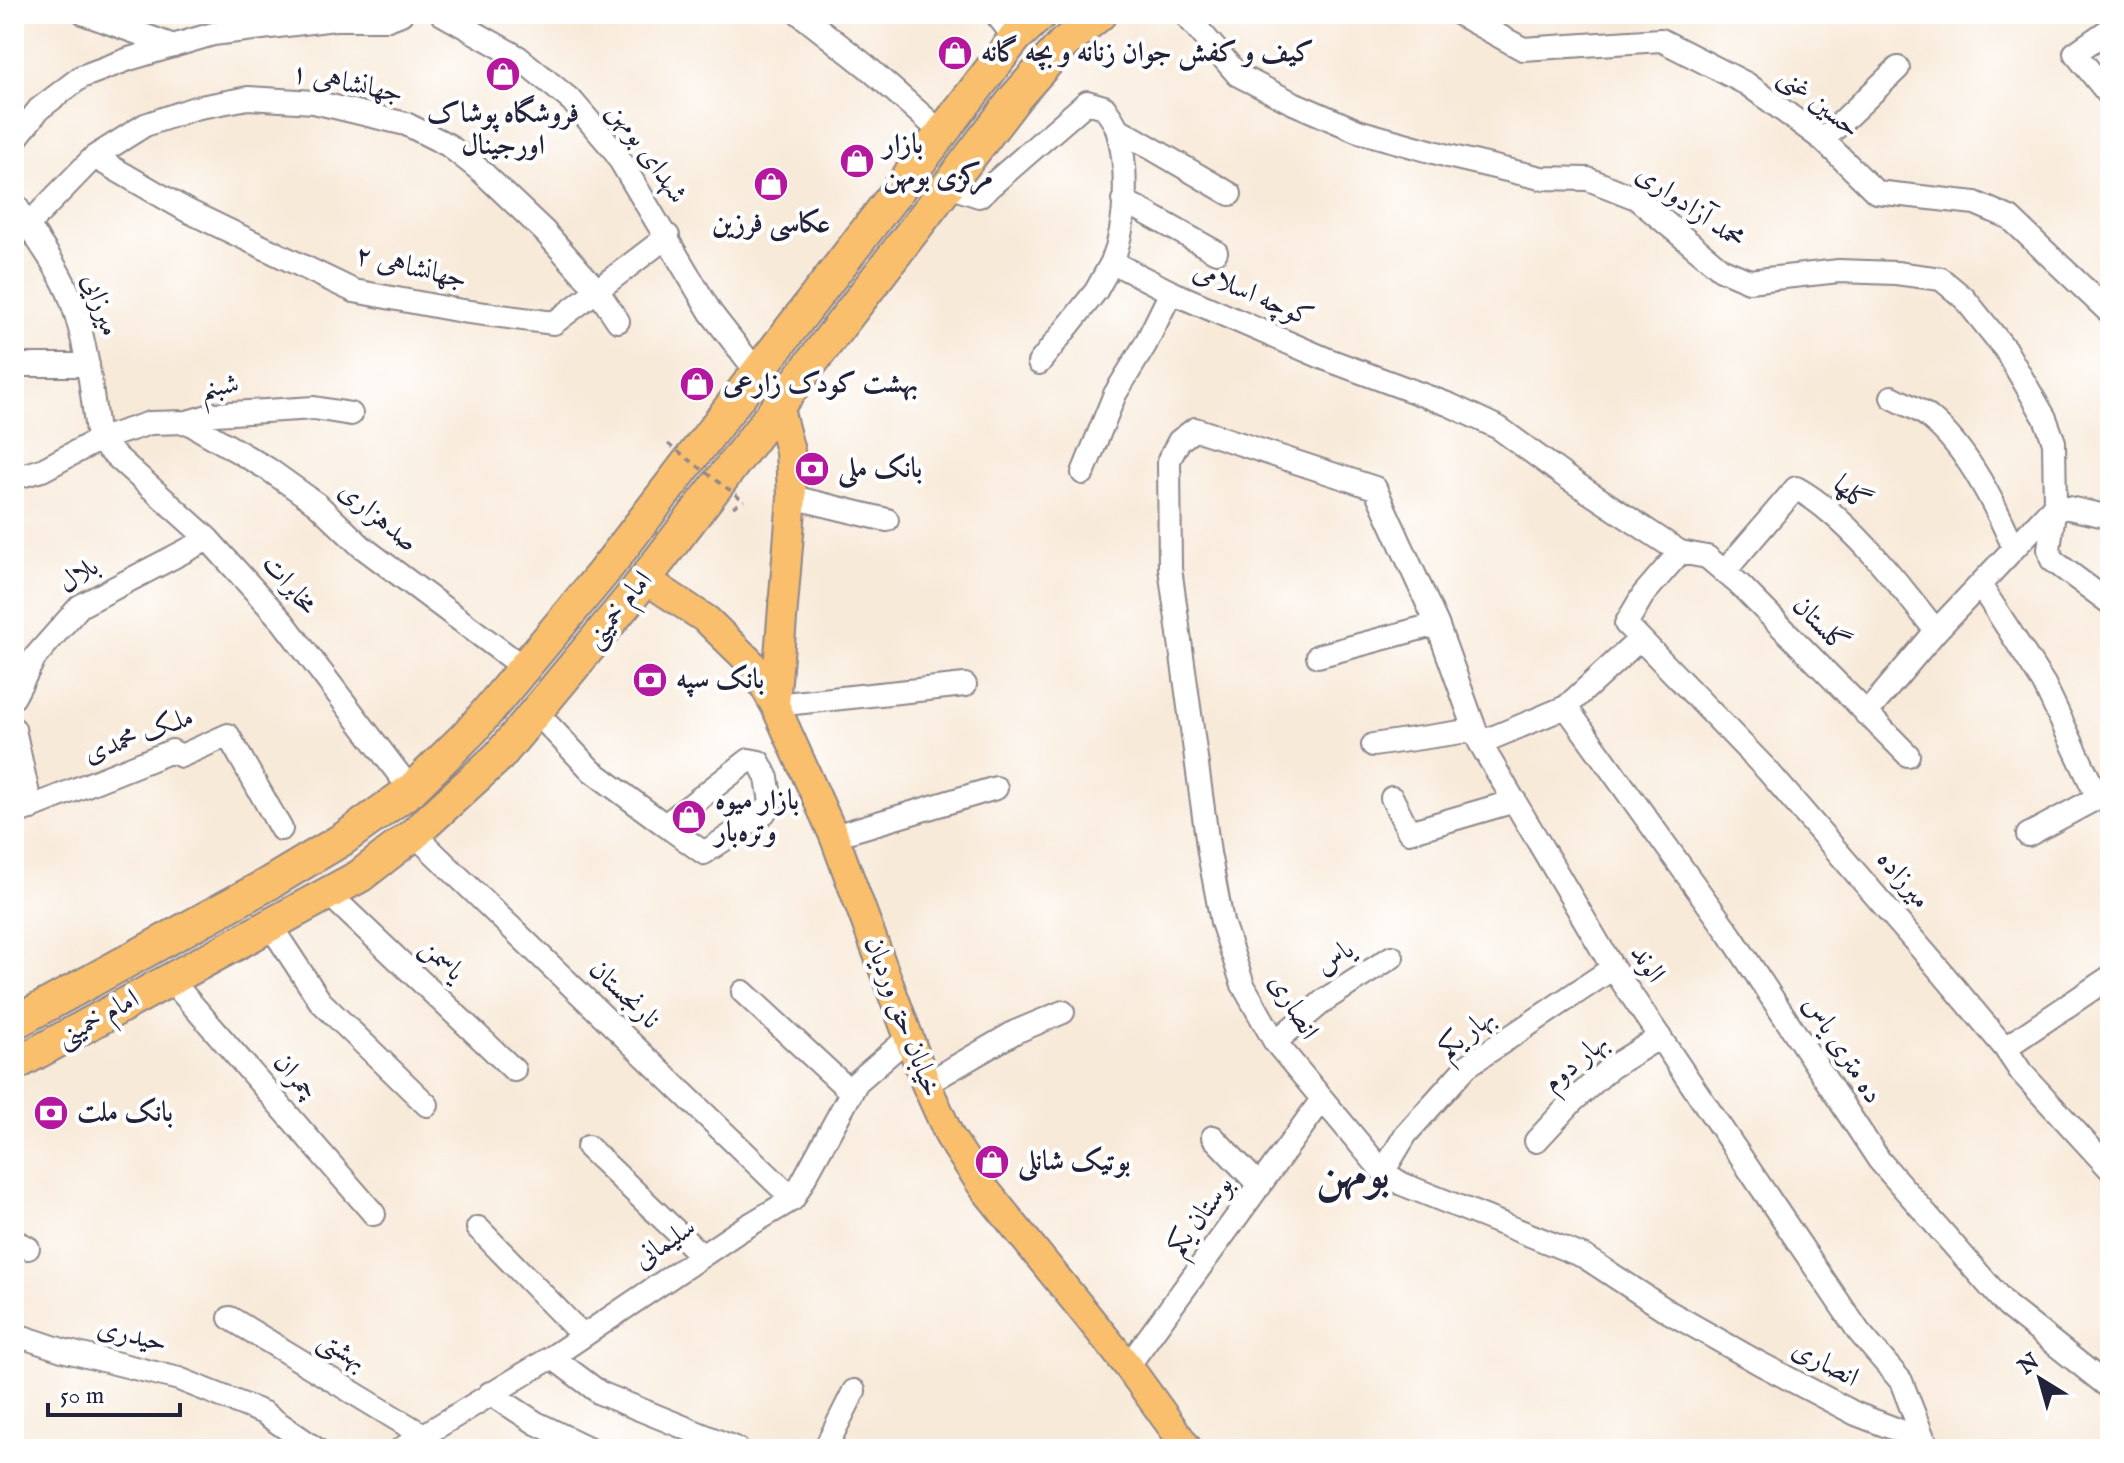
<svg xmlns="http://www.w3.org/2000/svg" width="2124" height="1463" viewBox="0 0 2124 1463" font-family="'IM FELL English',Amiri,serif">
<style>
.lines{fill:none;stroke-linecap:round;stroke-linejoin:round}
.minor-casing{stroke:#8d868a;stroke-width:26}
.major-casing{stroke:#8d868a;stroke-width:32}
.highway-casing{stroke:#8d868a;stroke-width:36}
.path{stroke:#8d868a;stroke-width:3;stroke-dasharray:6 6;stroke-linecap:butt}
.minor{stroke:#fff;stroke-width:22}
.major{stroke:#f9bf6d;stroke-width:28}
.highway{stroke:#f9bf6d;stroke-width:32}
.path-bridge{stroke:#8d868a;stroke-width:3;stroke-dasharray:6 6;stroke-linecap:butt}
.labels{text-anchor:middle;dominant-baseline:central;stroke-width:8;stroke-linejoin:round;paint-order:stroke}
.poi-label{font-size:28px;font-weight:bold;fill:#22223b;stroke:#fff;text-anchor:start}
.street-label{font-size:28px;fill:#22223b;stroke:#fff}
.town-label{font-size:44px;font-weight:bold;fill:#22223b;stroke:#fff}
</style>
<rect width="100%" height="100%" fill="#fff"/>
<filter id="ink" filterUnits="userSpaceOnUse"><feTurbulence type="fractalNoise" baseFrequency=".0125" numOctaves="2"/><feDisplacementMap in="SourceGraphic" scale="16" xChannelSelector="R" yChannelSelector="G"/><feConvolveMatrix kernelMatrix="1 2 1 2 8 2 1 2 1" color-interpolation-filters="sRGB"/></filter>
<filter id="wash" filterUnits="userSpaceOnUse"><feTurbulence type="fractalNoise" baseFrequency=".006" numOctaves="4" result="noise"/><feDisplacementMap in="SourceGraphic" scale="32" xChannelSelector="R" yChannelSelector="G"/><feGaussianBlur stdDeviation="1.8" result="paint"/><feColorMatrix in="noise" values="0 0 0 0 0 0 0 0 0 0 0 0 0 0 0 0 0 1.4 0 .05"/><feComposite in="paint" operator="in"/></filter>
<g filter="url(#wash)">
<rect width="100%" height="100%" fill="#f8ead9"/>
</g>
<g filter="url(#ink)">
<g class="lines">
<g class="minor-casing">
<path id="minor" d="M85,14L174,46
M442,14L518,57L572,101L614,150L711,313L757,372
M800,14L866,66L941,132
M996,14L1015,38
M1185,14L1238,75L1291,102L1358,131L1448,156L1541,178L1588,179L1636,198L1721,269L1749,281L1839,271L1896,273L1941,279L1964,298L2005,349L2045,418L2054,442L2055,505L2049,549L2052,560L2110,603
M1459,14L1523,49L1661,40L1747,84L1823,140L1876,192L1975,203L2010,218L2110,313
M2110,29L2075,53L2110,96
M1117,128L1230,194
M1823,140L1898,68
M14,141L39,109L81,77L129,59L213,34L335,19H388L401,14
M94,157L186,210L354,291L462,311L554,323L668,236
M948,186L979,196L1087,102L1104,107C1108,114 1115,121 1117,129C1129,167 1127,225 1112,262L1171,292L1326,359L1450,405L1499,428L1566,477L1680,552L1707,557L1739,584L1908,755
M1123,200L1216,252
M14,202C32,234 57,263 71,299C87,344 92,392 98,440
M27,226L94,157L145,125L195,108L248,98L314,102L406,124L448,145L481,171L545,232L597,290L618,321
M1039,363L1096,291L1112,262
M14,365H88
M1892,397C1904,404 1920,409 1930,418C1968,449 1995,505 2014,548
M187,422L268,469L317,504L361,546L524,668
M98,440L208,539L283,622L411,790
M1083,473L1115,394L1145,345L1171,292
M14,478L42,470L98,440L150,423L187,422L215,414L314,408L351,414
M792,497L887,520
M2055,505L2110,517
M1680,552L1643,595L1626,624L1767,770L1943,974L2005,1048L2021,1072L2110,1169
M1724,572L1796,488C1847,516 1900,585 1936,631
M1980,585L2044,684L2098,798
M1318,656L1437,624
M14,697L35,657L80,606L208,539
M775,705L965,685
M1566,707L1731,936L1879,1160L2007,1306L2110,1388
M536,712L592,771L665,825L749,760L759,762L767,778L771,802L764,813L704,853L665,825
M1866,714L1936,631L2055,505
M14,729L31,808
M1480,743L1566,707L1640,639
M1373,745L1475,730
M1392,798L1409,832L1515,801
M14,814L172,751L181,756L228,735L281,829
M414,834L793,1199
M2028,835L2108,792
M834,836L996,788
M329,894L514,1070
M270,925L320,1001L427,1105
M170,979L374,1214
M743,992L851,1092
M1275,1042L1326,999L1392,957
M2005,1048L2110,977
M926,1084L1015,1032L1063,1012
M1213,1137L1260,1186
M1536,1141L1573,1101L1610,1068L1660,1037
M588,1147L702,1256
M1383,1172L1406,1134L1467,1066L1613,968
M478,1228L583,1336
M14,1241L28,1248
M230,1318L423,1435
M14,1334L62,1350L179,1379L264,1413L316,1449
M552,1357L600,1393L737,1449
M1128,1366L1321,1101
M490,1393L536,1423L590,1449
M1924,1440L1901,1381L1859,1332L1613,968L1480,743L1437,624L1375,488L1195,429L1179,441L1169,460L1170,568L1209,853L1222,922L1243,985L1275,1042L1383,1172L1402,1184L1585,1257L1669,1312L1759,1363L1856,1414L1924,1440L1932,1449
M401,1449L552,1357L739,1231L793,1199L857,1082L909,1037
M825,1449L854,1391"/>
</g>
<g class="major-casing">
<path id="major" d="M645,579L707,620L751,663L775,705L834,836L926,1084L950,1137L983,1187L1128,1366L1188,1449
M775,705L792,497L790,451L778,405"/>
</g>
<g class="highway-casing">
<path id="highway" d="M14,1023L268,884L343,839L411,790L472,730L602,574L1015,38L1041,14
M14,1065L360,876L414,834L499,756L631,597L1016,97L1063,44L1100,14"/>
</g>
<path class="path" d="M733,507L744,501"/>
<use href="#minor" class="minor"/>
<use href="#major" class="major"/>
<use href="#highway" class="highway"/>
<path class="path-bridge" d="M668,444L744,501"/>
</g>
</g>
<defs>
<g id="shop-disc" transform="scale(1.8)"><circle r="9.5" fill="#b5179e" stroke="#fff"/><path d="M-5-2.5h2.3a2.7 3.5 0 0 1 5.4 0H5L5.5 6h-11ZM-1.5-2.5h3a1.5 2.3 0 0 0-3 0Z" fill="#fff"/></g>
<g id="bank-disc" transform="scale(1.8)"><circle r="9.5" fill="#b5179e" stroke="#fff"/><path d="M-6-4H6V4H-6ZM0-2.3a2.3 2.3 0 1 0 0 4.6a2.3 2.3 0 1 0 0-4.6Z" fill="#fff"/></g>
</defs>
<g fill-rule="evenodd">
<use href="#shop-disc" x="955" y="53"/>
<use href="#shop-disc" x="503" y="74"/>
<use href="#shop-disc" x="857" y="161"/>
<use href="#shop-disc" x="771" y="184"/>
<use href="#shop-disc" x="697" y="384"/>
<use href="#bank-disc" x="812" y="469"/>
<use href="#bank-disc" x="650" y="680"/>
<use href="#shop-disc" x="689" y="817"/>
<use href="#bank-disc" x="51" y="1113"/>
<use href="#shop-disc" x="992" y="1162"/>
</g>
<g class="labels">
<g class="poi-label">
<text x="981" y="53">کیف و کفش جوان زنانه و بچه گانه</text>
<text x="503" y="114" text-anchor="middle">فروشگاه پوشاک<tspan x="503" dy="32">اورجینال</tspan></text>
<text x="883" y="145">بازار<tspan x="883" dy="32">مرکزی بومهن</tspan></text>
<text x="771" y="224" text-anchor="middle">عکاسی فرزین</text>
<text x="723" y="384">بهشت کودک زارعی</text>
<text x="838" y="469">بانک ملی</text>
<text x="676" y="680">بانک سپه</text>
<text x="715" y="801">بازار میوه<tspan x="715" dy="32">وتره‌بار</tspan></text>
<text x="77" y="1113">بانک ملت</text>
<text x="1018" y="1162">بوتیک شانلی</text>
</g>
<g class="street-label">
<text transform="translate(347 84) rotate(11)">جهانشاهی ۱</text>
<text transform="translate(1819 103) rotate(39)">حسین غنی</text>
<text transform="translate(647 153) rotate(55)">شهدای بومهن</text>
<text transform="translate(1690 207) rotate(35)">محمد آزادواری</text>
<text transform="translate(411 268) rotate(13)">جهانشاهی ۲</text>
<text transform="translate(1253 295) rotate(23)">کوچه اسلامی</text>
<text transform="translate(100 305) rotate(71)">میرزایی</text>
<text transform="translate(220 387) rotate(-8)">شبنم</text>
<text transform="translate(1851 494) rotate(42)">گلها</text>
<text transform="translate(378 517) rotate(40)">صدهزاری</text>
<text transform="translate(79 576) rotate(-34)">بلال</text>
<text transform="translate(289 585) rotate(49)">مخابرات</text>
<text transform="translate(619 610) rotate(-51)">امام خمینی</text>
<text transform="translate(1820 625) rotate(46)">گلستان</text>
<text transform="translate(139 736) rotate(-20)">ملک محمدی</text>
<text transform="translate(1903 880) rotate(50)">میرزاده</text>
<text transform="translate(1335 958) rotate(-33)">یاس</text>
<text transform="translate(442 960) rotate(44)">یاسمن</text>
<text transform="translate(1647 964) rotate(57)">الوند</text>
<text transform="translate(624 995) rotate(44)">نارنجستان</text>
<text transform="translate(1293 1007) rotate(59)">انصاری</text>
<text transform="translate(902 1017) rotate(69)">خیابان حق وردیان</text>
<text transform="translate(98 1019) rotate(-29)">امام خمینی</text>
<text transform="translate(1467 1034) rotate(-38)">بهار یکم</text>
<text transform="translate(1842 1050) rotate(57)">ده متری یاس</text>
<text transform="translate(1576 1063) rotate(-40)">بهار دوم</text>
<text transform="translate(295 1077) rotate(49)">چمران</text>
<text transform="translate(1201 1216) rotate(-54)">بوستان یکم</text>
<text transform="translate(665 1244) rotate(-34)">سلیمانی</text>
<text transform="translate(132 1336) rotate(14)">حیدری</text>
<text transform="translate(342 1351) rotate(31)">بهشتی</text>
<text transform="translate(1825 1364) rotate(28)">انصاری</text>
</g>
<g class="town-label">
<text x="1353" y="1175">بومهن</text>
</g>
</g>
<rect width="2124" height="1463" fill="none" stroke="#fff" stroke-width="48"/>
<g transform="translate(2040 1379) rotate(323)" stroke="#ffffff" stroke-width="6" paint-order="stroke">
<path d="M0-6L14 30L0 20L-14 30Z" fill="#22223b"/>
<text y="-12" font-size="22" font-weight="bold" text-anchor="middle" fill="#22223b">N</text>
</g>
<path d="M48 1403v12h132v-12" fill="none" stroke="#22223b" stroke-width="4"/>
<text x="60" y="1403" font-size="24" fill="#22223b" stroke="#ffffff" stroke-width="6" paint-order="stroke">50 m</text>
</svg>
